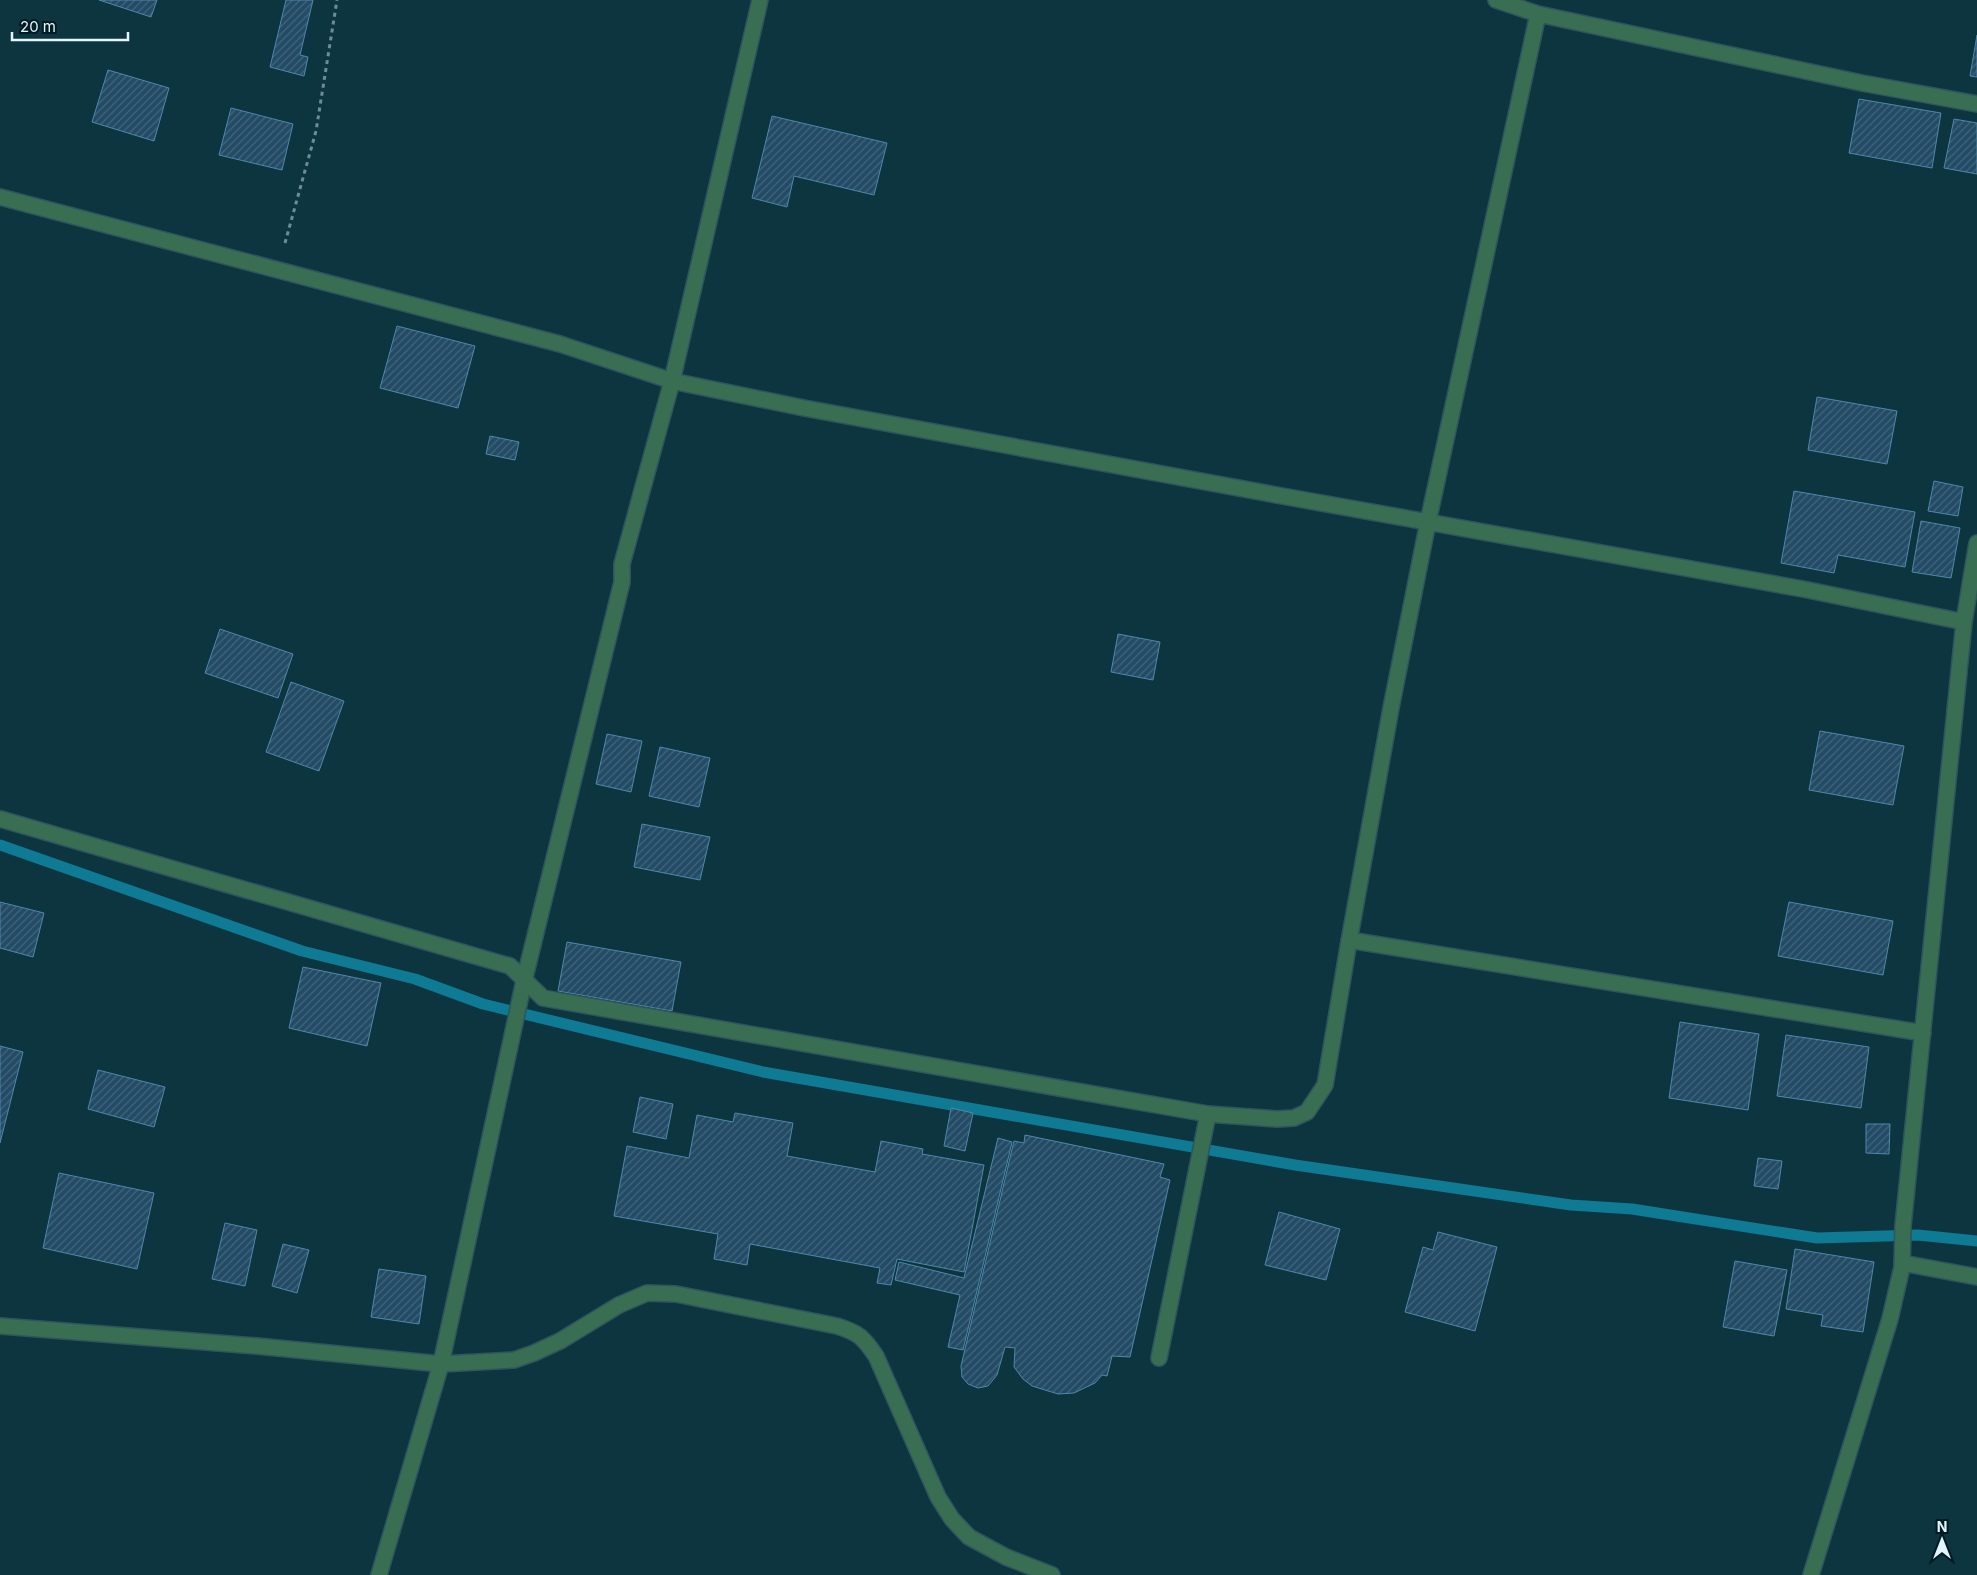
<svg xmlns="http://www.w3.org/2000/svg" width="1977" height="1575" viewBox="0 0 1977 1575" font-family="Inter,sans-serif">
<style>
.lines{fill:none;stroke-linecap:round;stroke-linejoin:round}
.stream{stroke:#0e7a94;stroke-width:11}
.building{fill:url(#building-hatch);stroke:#5187ab}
.lane-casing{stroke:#2e545e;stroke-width:18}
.street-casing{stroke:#2e545e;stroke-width:18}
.path{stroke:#6d8d96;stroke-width:3;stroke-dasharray:4 4;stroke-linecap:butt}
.lane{stroke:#3a6e53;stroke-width:15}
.street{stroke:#3a6e53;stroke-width:15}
</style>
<defs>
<pattern id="building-hatch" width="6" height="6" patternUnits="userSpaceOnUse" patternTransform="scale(1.25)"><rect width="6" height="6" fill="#234b65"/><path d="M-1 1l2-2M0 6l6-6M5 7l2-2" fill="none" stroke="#43667c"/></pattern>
</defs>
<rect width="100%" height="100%" fill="#0c3540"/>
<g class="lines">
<path class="stream" d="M0,845L302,951L415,979L483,1004L763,1072L1295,1165L1571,1205L1632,1209L1817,1238L1918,1235L1977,1241"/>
</g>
<path class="building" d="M99,0H157L151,17Z
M286,0H313L300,55L308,57L304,76L270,67Z
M1977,35V77L1970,76Z
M108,70L169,88L154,141L92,122Z
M1859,99L1941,113L1932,168L1849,153Z
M231,108L293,124L282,170L219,155Z
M772,116L887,143L874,195L794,176L787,207L752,198Z
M1954,119L1977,123V174L1944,168Z
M397,326L475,346L458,408L380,388Z
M1817,397L1897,411L1887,464L1808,450Z
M490,436L519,442L515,460L486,454Z
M1934,481L1963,487L1958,516L1928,511Z
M1794,491L1915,512L1905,567L1838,555L1834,573L1781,563Z
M1921,521L1960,528L1951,578L1912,572Z
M220,629L293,654L278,698L205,673Z
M1118,634L1160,642L1153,680L1111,672Z
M291,682L344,701L319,771L266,752Z
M1820,731L1904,746L1893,805L1809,790Z
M607,734L642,741L631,792L596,784Z
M660,747L710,758L699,807L649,796Z
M642,824L710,837L700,880L634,867Z
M0,902L44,913L33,957L0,948Z
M1789,902L1893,921L1883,975L1778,956Z
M567,942L681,962L672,1011L558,991Z
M303,967L381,983L367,1046L289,1028Z
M1680,1022L1759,1034L1748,1110L1669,1098Z
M1786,1035L1869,1047L1861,1108L1777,1096Z
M0,1046L23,1052L0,1143Z
M98,1070L165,1087L154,1127L88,1109Z
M640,1097L673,1104L666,1139L633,1132Z
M951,1108L973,1113L965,1151L944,1146Z
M735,1113L793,1123L787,1156L875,1172L881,1141L923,1149L922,1154L984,1165L964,1272L897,1259L891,1285L877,1283L880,1268L750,1244L747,1265L714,1259L718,1234L614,1216L627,1146L689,1158L697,1115L733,1122Z
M1866,1124H1890L1889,1154L1866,1153Z
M1025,1135L1164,1164L1160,1177L1170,1180L1130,1357L1112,1356L1107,1376L1102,1375L1095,1383L1074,1393L1058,1394L1032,1386L1023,1379L1014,1367L1015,1348L1005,1347L997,1375L988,1386L978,1388L968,1384L962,1377L961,1366L1014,1141L1024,1143Z
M998,1138L1012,1142L963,1350L948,1347L960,1295L895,1280L899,1262L964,1278Z
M1758,1158L1782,1161L1778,1189L1754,1186Z
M59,1173L154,1193L137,1269L43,1248Z
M1279,1212L1340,1229L1326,1280L1265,1265Z
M225,1223L257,1230L245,1286L212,1279Z
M1438,1232L1497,1247L1475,1331L1405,1312L1423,1247L1433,1250Z
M283,1244L309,1250L297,1293L272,1286Z
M1795,1249L1874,1262L1863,1332L1821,1326L1823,1315L1786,1309Z
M1735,1261L1787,1270L1774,1336L1723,1327Z
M379,1269L426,1276L419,1324L371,1317Z"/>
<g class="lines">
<g class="lane-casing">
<path id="lane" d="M441,1364L514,1360L534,1353L560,1341L619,1305L647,1293L676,1294L837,1326C859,1333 863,1337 876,1356L938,1497L952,1519L969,1537L1006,1557L1052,1575"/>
</g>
<g class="street-casing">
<path id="street" d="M1496,0L1538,14L1862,83L1977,104
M0,197L560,344L672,381L804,408L1282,496L1803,589L1964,622
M0,819L510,966L543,998L1208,1114L1277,1119L1294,1118L1307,1112L1325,1085L1348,947L1391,708L1428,522L1538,14
M1349,940L1923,1033
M1902,1263L1977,1277
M0,1326L257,1346L441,1364
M1159,1358L1208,1114
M379,1575L441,1364L524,981L622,582V564L672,381L760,0
M1811,1575L1890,1319L1902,1267L1903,1226L1964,622L1977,543"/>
</g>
<path class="path" d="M285,243L316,131L337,0"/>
<use href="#lane" class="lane"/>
<use href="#street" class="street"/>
</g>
<g transform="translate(1942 1540)" stroke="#001b24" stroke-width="4" paint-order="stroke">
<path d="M0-4L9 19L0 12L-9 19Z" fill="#e1f6fd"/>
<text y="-8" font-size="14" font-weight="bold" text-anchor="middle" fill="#e1f6fd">N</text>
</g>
<path d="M12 32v8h116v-8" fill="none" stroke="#e1f6fd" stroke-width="2.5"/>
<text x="20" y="32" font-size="15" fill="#e1f6fd" stroke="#001b24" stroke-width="4" paint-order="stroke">20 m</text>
</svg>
